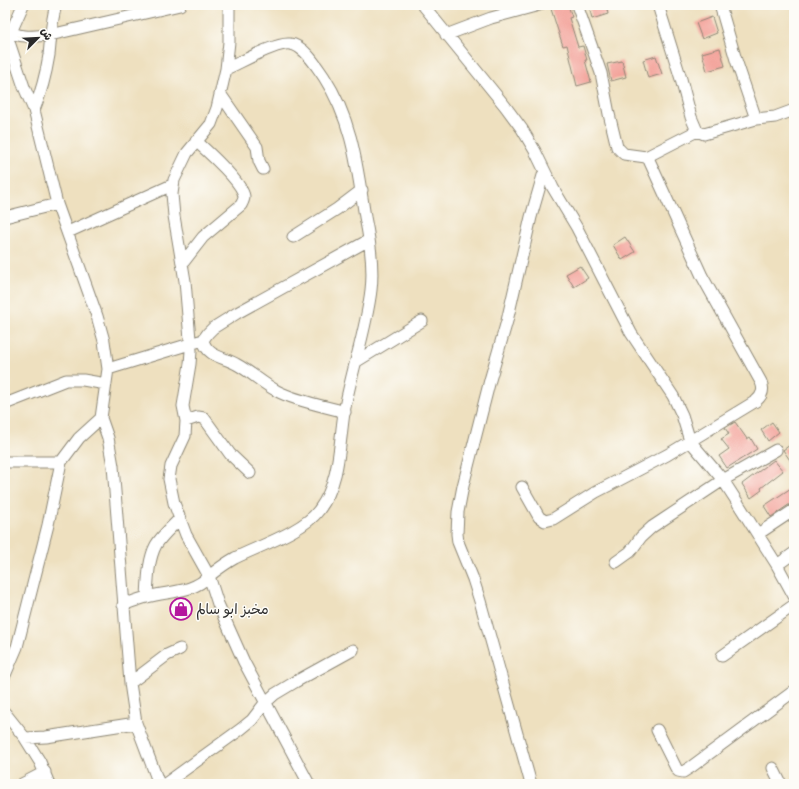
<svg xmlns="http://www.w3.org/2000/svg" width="799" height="789" viewBox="0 0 799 789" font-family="Sriracha,'Playpen Sans Arabic',sans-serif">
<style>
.building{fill:#f39f96}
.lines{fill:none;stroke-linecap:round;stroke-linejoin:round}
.minor-casing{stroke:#8c8675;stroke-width:13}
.minor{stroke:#fff;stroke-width:11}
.labels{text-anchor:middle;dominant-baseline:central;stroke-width:3;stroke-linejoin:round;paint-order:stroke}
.poi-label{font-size:14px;fill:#2b2b2b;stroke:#fdfcf7;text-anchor:start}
</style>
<rect width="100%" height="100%" fill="#fdfcf7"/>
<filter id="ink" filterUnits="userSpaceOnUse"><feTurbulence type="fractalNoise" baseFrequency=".025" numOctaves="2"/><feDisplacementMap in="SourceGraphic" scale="8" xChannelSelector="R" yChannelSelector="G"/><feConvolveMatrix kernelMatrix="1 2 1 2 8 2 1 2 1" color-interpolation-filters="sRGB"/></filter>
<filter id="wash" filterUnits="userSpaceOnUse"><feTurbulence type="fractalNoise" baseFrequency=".012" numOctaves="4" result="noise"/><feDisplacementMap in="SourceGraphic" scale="16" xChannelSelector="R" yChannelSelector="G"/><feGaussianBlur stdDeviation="0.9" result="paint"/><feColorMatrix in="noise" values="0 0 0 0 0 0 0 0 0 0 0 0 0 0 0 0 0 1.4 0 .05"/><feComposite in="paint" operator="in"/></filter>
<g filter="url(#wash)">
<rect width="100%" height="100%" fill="#eee0bf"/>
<g id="blocks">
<path class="building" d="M562,5H568L572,17L569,18L578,47L583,46L587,60H585L591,82L577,86L567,45L563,46L551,9Z
M589,5H606L608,14L592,19Z
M712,17L717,33L702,39L696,23Z
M720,48L725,66L707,71L702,53Z
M656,56L662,74L648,78L643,60Z
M622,61L626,77L611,81L607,64Z
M625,237L635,252L622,260L613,245Z
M580,266L588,278L574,287L566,274Z
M735,422L747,439L750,437L757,449L727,468L719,456L729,449L721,439L729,434L725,428Z
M772,422L779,432L768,441L761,430Z
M794,442V466L783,450Z
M774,460L783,471L761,488L762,490L751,498L742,484Z
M794,486V503L790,504L771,517L764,506Z"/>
</g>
</g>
<g filter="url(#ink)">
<use href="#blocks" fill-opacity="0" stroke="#8c8675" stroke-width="1"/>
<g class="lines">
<g class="minor-casing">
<path id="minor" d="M423,5L505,106L522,129L535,151L553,188L577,228L631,333L673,396L682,415L690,441L723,480L734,497L777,565L794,596
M658,5L681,79L691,117L697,131L704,134L756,119L775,117L794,110
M720,5L736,60L756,119
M11,33C26,38 35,36 50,35L180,5
M446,35L491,18L539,5
M5,36L8,39L24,87L34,110L57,204L97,316L104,341L108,369L101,418L79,438L61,462L48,525L17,647L5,675
M8,39L23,5
M226,69C240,63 276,42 290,44C304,45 317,67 324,77C353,122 357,167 365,217C370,241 374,266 371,290C366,332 351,372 344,413C339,446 340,482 319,510C304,531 259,546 235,558C226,563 218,569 209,576L218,604L244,662L309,784
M221,95L257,147L259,161L263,169
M34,110C41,93 46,74 49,55C51,38 51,21 56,5
M646,157L697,131
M5,217L57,204
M68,232L172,185
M293,237L337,209L362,190
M182,264L203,237L241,205C242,203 244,200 244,197C244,184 206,150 196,141
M203,340C207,357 224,357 236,364C251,372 262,383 277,391C296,401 324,406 345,412
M357,361L422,321
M108,369L203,340L208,333L213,328L237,313L369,240
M5,404L66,380H83L106,384
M101,418L108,438L113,466L130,683L136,723L159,784
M186,421L198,417L204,418L230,454L250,473
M5,462H61
M522,487L539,517L545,521L553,519L596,492L667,455L756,401C763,395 764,389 761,382L702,276L649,160L646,157L624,154L617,147L609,114L601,73L577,5
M758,534L794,510
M616,562L630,552L641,537L652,527L723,480L776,450
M777,565L794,553
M147,597C148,580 148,560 156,545C162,535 172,527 179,519
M123,605C131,602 139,599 147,597C169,591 193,593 209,576L186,535L174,503L169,479L171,466L185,436L186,421L183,406L190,364L191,351L185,281L174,216L172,194L174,180L187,153L211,124L217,108L226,69L229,42V5
M722,656L794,605
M130,683L167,655L180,649
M5,713L25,738L46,737L136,723
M657,730L676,768L678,771L683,772L691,767L794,691
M25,738L40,762L49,784
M773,768L781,784
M22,784L45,772
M165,784L241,729L252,720L265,703L275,694L295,682L353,650
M531,784L480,601L473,579L458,542L457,534L458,512L463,486L490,380L507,321L531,217L544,172"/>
</g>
<use href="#minor" class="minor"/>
</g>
</g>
<defs>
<g id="shop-ring" transform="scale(1.15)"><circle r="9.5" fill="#fdfcf7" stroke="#b5179e" stroke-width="1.5"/><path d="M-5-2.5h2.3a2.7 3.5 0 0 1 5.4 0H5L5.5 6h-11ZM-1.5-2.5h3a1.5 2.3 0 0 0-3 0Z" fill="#b5179e"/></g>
</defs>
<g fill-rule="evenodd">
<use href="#shop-ring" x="181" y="609"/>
</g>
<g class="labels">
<g class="poi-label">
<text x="196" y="609">مخبز ابو سالم</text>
</g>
</g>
<rect width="799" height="789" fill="none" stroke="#fdfcf7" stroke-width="20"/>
<g transform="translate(38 38) rotate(66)" stroke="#fdfcf7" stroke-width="3" paint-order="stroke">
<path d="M0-3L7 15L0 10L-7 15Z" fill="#2b2b2b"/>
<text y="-6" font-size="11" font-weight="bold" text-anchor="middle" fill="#2b2b2b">ش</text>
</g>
</svg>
